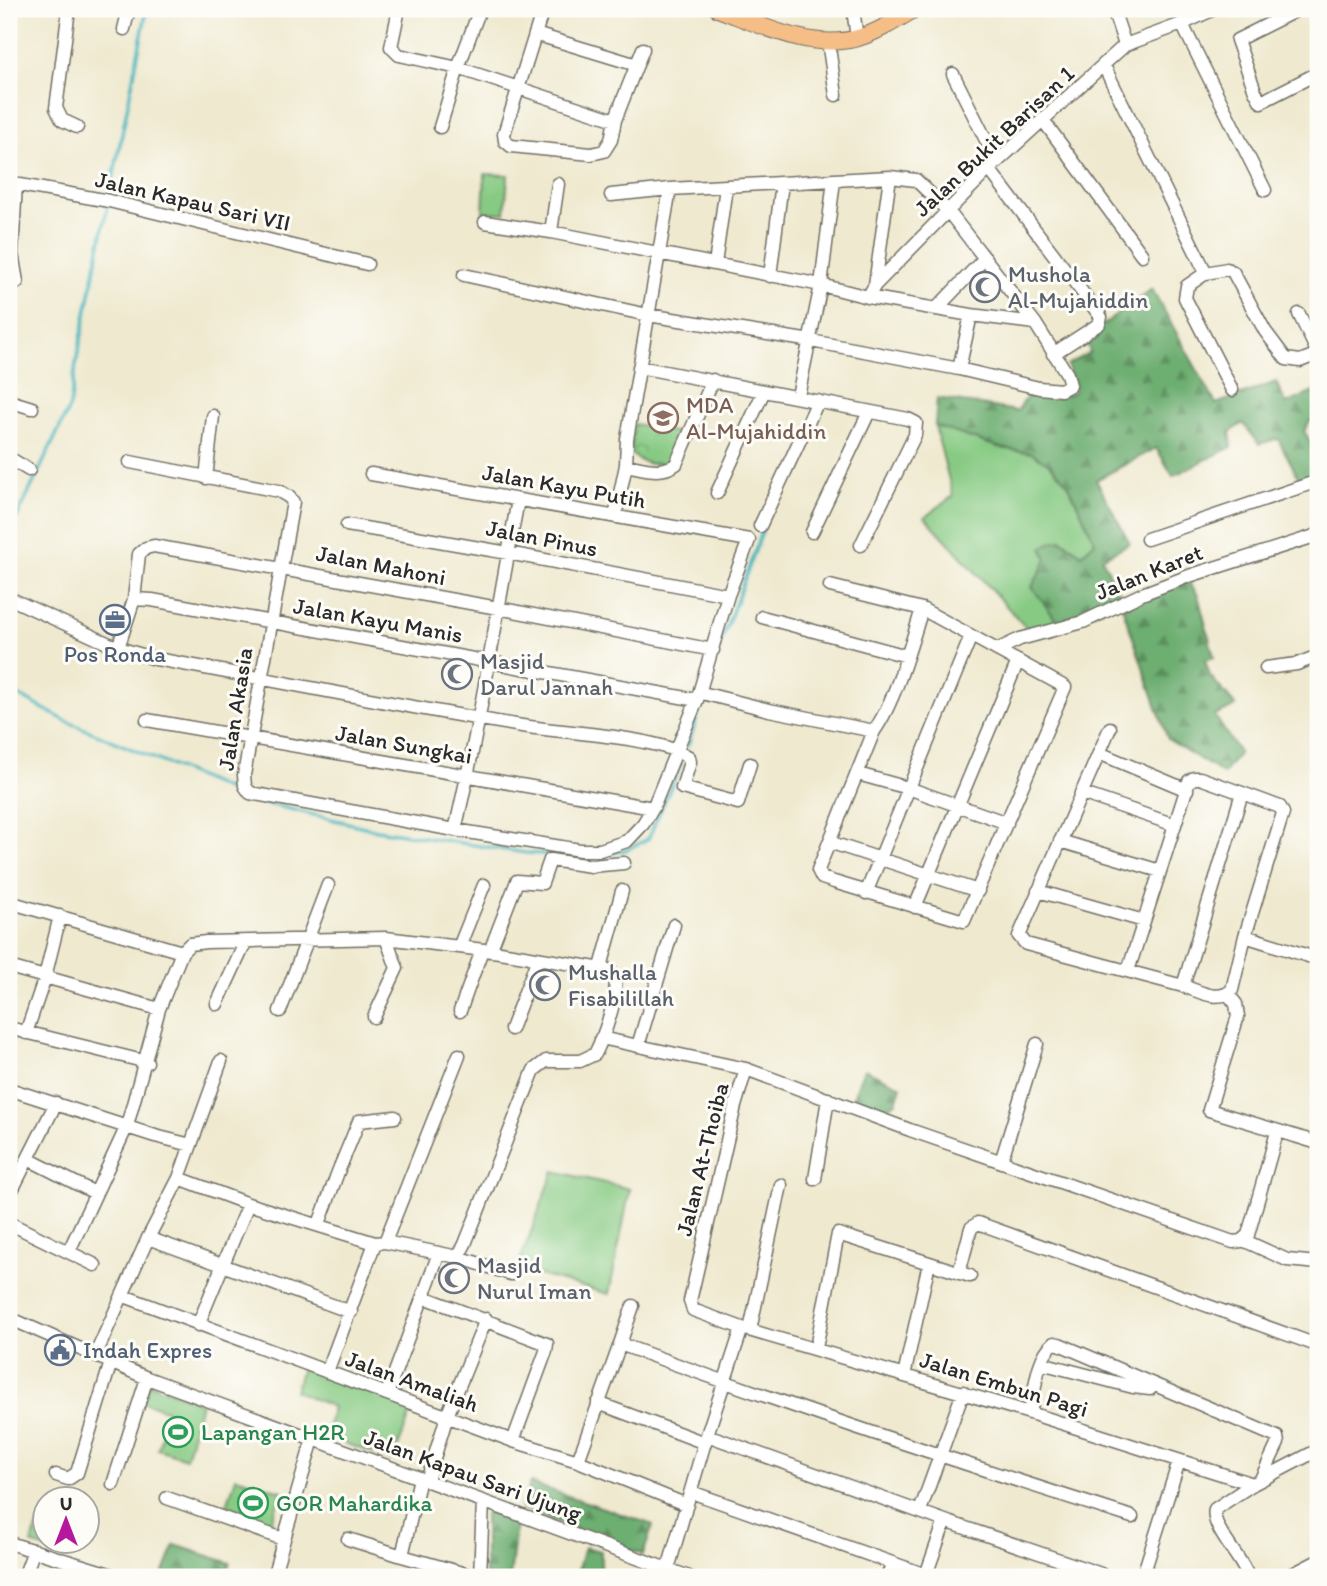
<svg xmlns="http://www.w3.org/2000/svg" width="1327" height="1586" viewBox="0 0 1327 1586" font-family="Itim,sans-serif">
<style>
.grass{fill:#87ca83;stroke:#597a57;stroke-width:2}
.forest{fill:url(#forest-firs);stroke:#4c6c4e;stroke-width:2}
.park{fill:url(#park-crowns);stroke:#597a57;stroke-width:2}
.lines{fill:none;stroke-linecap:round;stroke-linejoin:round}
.stream{stroke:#47b6bf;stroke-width:3.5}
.minor-casing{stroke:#706e64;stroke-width:15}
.major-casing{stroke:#706e64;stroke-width:18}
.minor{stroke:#fff;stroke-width:12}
.major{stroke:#f6be87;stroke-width:16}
.labels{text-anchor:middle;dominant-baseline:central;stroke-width:6;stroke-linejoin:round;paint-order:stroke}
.street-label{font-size:23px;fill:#2b2b2b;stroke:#fdfcf7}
.worship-label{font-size:23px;fill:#5b616d;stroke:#fdfcf7;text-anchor:start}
.education-label{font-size:23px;fill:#785e54;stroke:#fdfcf7;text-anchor:start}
.service-label{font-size:23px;fill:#4e5e75;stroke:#fdfcf7}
.leisure-label{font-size:23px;fill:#27864d;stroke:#fdfcf7;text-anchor:start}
</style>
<defs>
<pattern id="forest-firs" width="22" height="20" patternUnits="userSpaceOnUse" patternTransform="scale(1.75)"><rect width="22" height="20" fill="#6dae71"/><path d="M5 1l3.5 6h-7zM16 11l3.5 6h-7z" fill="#5a8e5d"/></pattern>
<pattern id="park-crowns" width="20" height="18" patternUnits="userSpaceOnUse" patternTransform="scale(1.75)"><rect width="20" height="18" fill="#87ca83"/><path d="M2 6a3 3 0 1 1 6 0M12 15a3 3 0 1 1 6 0" fill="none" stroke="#6fa46b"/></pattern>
</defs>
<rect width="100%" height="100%" fill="#fdfcf7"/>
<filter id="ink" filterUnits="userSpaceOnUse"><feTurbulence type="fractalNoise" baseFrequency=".0143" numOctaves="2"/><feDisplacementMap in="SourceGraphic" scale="14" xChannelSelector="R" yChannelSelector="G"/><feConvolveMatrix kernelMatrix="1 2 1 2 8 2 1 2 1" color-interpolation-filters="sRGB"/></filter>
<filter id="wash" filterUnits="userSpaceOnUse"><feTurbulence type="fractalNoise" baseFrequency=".00686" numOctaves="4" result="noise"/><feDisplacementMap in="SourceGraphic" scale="28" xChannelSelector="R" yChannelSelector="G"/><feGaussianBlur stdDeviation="1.57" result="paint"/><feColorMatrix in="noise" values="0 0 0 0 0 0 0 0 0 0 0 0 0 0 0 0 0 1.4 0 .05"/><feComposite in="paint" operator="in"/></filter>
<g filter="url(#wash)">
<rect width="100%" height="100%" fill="#efe9cf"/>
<path class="grass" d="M485,174L508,175L505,213L483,212Z
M935,426L1001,448L1032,453L1051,465L1068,484L1095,542L1082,554L1061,539L1047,559L1059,624L1029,631L925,517L953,496Z
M554,1171L630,1189L609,1294L517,1269Z
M302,1367L413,1407L393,1460L325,1437L333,1407L295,1391Z
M149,1383L201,1403L186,1458L158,1449L169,1411L143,1402Z
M236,1477L282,1491L268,1531L224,1515Z
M45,1509L46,1540L78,1541L71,1558L31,1544Z"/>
<path class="forest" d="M1152,289L1216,404L1276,382L1286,404L1318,390V421H1310L1304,431C1314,448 1322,458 1314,477L1301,482L1278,439L1259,444L1243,423L1230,432L1232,447L1173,476L1156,448L1096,480L1130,543L1102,558L1122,598L1101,610L1059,624L1032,587L1047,559L1042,548C1062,534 1063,543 1082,554L1095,542L1068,484L1051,465L1032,453L1001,448L935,426L937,398L1017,411L1030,393C1046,398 1057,399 1073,393L1075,386L1067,365L1090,352L1085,338Z
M1187,580L1198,595L1214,657L1205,660L1210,676L1236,706L1215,716L1239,753L1223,774L1168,739L1122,606Z
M864,1069L901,1086L896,1102L877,1113L851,1102Z
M530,1483L653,1525L643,1555L521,1508Z
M491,1510L517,1519L510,1577H485V1514Z
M175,1545L230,1563L225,1577H162Z
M584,1547L601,1551V1577H576Z"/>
<path class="park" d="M634,424L684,434L672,462C657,466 642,466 631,453Z"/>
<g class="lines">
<path class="stream" d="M9,534L70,406L76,364L147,9
M718,650L762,532
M9,690L66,721L252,800L377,830L526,853L594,857L626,850L648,839L681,763
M688,746L699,711"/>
</g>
</g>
<g filter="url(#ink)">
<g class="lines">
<g class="minor-casing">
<path id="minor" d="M69,9L56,108L62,120L77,127
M399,9L391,47L399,55L458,68L615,120
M543,9L504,134L505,141L511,146L591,154L604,151L611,140L615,120L643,49
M853,9L857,38
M1299,9L1237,40L1255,91L1261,102L1318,73
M1182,24L1265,190
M124,29L129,9
M535,34L637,65
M828,41L836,95
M1125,45L1182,24L1214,9
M1104,66L1206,273L1187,286L1185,298L1232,390
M953,74L997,162
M1043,120L1142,255
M440,127L458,68L480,9
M989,169L1101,317L1099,324L1053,354
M9,183L109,201L367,264
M485,222L551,232L821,285L868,297L971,315L1035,323
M551,232L558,184
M715,264L726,187
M1206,273L1227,269L1233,272L1265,331L1286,359L1300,361L1318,354
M464,275L648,315L811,341L959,369L1039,388L1061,390L1070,385L1067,374L1035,323L948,211L916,180L890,177L834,180L670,189L611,195
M770,276L782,183
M875,285L890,177
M9,289L17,282L12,253L16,184
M868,297L875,285L989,169L1125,45L1113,9
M938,307L985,258
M1299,314L1318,353
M639,367L908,419L916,423L915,435L861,545
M959,369L971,315
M798,396L821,285L834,180
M9,401L32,408
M9,458L29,470
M130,462L279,491L289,497L293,502L244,775L245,786L250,793L455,830L580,850H600L627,841L643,824L653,808L697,700L728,595L749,540L371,474
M626,465C643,468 661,475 676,464L713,380
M206,478L213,416
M717,493L764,391
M615,517L626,465L627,439L670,189
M347,525L508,553L728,595
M760,526L818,401
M812,532L869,412
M1147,539L1318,481
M830,586L922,609L1065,687L964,921L834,882L822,878L818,870L874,731C895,702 911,644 922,609
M9,598L118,648L156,659C278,681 400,706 522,726C565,733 655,736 689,757L690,762L682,788L738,803L750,764
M134,599L152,600L697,700
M762,617L907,656
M118,648L134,599L139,554L146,548L154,546L498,608L713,650
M997,650L1020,639L1083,622L1142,594L1189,576L1318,535
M1266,668L1297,664L1318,656
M706,694L769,710L874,731
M147,720L653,808
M1110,728L1019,936L1026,944L1183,986
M1099,753L1187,790
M858,774L908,788L1007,823
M1081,793L1175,825
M1242,793L1280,807L1283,813L1245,936L1232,990C1218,1003 1199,991 1183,986Z
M455,830C481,721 497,610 518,500
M1060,841L1160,871
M829,842L978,891
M1038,891L1144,921
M866,893L971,636
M9,902L182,952
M915,907L1018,661
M1245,936L1318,959
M459,947L484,885
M490,951L517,881L542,883L550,860L591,866L624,863
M9,967L159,1009
M601,967L622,891
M1128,971L1189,781L1194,778H1200L1242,793
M1228,994L1236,1004L1238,1016L1209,1110L1318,1143
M217,1004L246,941
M280,1011L328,885
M460,1011L482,950
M374,1017L397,968L386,938
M9,1028L147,1062
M511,1029L538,958
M26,1033L45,977L60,916
M601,1038L746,1069L735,1106L690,1301L693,1310L742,1328L1030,1413L1253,1484
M638,1046L674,925
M746,1069L910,1130L1233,1242L1241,1241L1248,1235L1277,1132
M9,1089L155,1136L191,1145
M28,1159L95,1193
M1001,1162L1037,1044
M179,1178L248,1204L375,1243L385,1242L458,1257L511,1274
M815,1179L828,1099
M9,1196L56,1103
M9,1223L95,1265
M319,1224L338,1172L359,1121L395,1117
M148,1238L351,1312
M1243,1240L1287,1260L1318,1263
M385,1242L459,1055
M69,1251L127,1126L159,1009L182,952L190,944L206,942L386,938L500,952L608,970L615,976C619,996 604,1036 595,1054L580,1061H546L534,1070L465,1244L458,1257
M959,1273L971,1228L978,1223L1311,1343
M124,1296L513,1441L578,1461L687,1505
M424,1297L547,1344L546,1351L513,1441
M9,1318L147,1378L689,1577
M198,1325L248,1204
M750,1330L781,1185
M620,1344L633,1306
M816,1348L838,1234L970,1276
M95,1356L148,1238L179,1178L221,1061
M1041,1363L1133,1387L1150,1389
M327,1372L375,1243
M904,1376L929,1263
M387,1394L439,1253
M598,1403L705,1443
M1030,1413C1035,1392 1036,1357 1054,1343L1059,1344L1277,1437L1278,1443L1261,1479
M707,1435L945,1521
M578,1461L620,1344C789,1406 960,1463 1132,1517
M56,1475L68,1479L77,1473L111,1362
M420,1478L402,1556L469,1575
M427,1481L447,1416L486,1319
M113,1484L147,1378
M691,1492L932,1577
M167,1498L283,1539
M920,1511L963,1392
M348,1539L402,1556
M9,1543L119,1577
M668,1569L707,1435L742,1328
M1145,1569L1179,1461
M926,1575L945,1521L1101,1574
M24,1577L34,1550
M273,1577L313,1439
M480,1577L483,1501
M887,1577L893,1563
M1248,1577C1242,1557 1210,1528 1215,1509L1253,1484L1318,1450
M1287,1577L1318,1561"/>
</g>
<g class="major-casing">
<path id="major" d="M718,9C761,25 811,51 858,38C878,32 897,20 915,9"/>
</g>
<use href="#minor" class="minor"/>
<use href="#major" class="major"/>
</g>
</g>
<defs>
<g id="mosque-ring" transform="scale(1.575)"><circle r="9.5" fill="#fdfcf7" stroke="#6b7280" stroke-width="1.5"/><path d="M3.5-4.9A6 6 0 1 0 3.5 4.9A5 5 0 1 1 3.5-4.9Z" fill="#6b7280"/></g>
<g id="school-ring" transform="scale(1.575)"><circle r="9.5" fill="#fdfcf7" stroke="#8d6e63" stroke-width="1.5"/><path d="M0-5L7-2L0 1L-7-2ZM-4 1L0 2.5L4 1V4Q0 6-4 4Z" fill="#8d6e63"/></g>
<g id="office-ring" transform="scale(1.575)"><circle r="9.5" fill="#fdfcf7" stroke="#5c6f8a" stroke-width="1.5"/><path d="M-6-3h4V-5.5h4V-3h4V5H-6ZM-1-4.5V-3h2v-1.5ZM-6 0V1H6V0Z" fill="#5c6f8a"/></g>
<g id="civic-ring" transform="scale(1.575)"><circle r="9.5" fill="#fdfcf7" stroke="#5c6f8a" stroke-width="1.5"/><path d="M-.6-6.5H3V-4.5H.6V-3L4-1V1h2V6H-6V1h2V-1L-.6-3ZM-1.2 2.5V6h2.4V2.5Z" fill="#5c6f8a"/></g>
<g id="stadium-ring" transform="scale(1.575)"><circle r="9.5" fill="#fdfcf7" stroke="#2e9e5b" stroke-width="1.5"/><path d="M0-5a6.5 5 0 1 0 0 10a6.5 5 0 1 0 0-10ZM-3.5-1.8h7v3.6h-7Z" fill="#2e9e5b"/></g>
</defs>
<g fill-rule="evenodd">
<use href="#mosque-ring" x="985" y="287"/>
<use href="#school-ring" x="663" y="418"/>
<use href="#office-ring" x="115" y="620"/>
<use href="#mosque-ring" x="457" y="674"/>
<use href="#mosque-ring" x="545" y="985"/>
<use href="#mosque-ring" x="454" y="1278"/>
<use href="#civic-ring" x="60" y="1350"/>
<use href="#stadium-ring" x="178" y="1432"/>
<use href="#stadium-ring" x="253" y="1503"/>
</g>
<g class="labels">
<g class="street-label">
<text transform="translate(994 141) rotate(-43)">Jalan Bukit Barisan 1</text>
<text transform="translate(193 201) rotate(13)">Jalan Kapau Sari VII</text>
<text transform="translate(564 486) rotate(10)">Jalan Kayu Putih</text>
<text transform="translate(542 538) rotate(11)">Jalan Pinus</text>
<text transform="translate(381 565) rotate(11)">Jalan Mahoni</text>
<text transform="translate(1149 572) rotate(-22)">Jalan Karet</text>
<text transform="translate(378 620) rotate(10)">Jalan Kayu Manis</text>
<text transform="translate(235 709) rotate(-81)">Jalan Akasia</text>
<text transform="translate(404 744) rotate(10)">Jalan Sungkai</text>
<text transform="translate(702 1159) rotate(-76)">Jalan At-Thoiba</text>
<text transform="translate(412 1381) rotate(20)">Jalan Amaliah</text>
<text transform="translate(1004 1384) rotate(17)">Jalan Embun Pagi</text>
<text transform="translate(473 1475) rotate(20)">Jalan Kapau Sari Ujung</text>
</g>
<g class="worship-label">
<text x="1008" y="274">Mushola<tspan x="1008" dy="26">Al-Mujahiddin</tspan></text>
<text x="480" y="661">Masjid<tspan x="480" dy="26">Darul Jannah</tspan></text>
<text x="568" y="972">Mushalla<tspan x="568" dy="26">Fisabilillah</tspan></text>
<text x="477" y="1265">Masjid<tspan x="477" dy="26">Nurul Iman</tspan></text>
</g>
<g class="education-label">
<text x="686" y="405">MDA<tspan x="686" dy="26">Al-Mujahiddin</tspan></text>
</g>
<g class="service-label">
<text x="115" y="654">Pos Ronda</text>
<text x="83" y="1350" text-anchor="start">Indah Expres</text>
</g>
<g class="leisure-label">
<text x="201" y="1432">Lapangan H2R</text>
<text x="276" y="1503">GOR Mahardika</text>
</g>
</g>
<rect width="1327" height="1586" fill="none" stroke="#fdfcf7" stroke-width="35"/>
<g transform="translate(66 1520)"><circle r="33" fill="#fdfcf7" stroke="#a9a8a5" stroke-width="2"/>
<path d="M0-5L12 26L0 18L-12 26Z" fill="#b5179e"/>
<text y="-10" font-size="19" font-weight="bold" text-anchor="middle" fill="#2b2b2b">U</text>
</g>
</svg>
